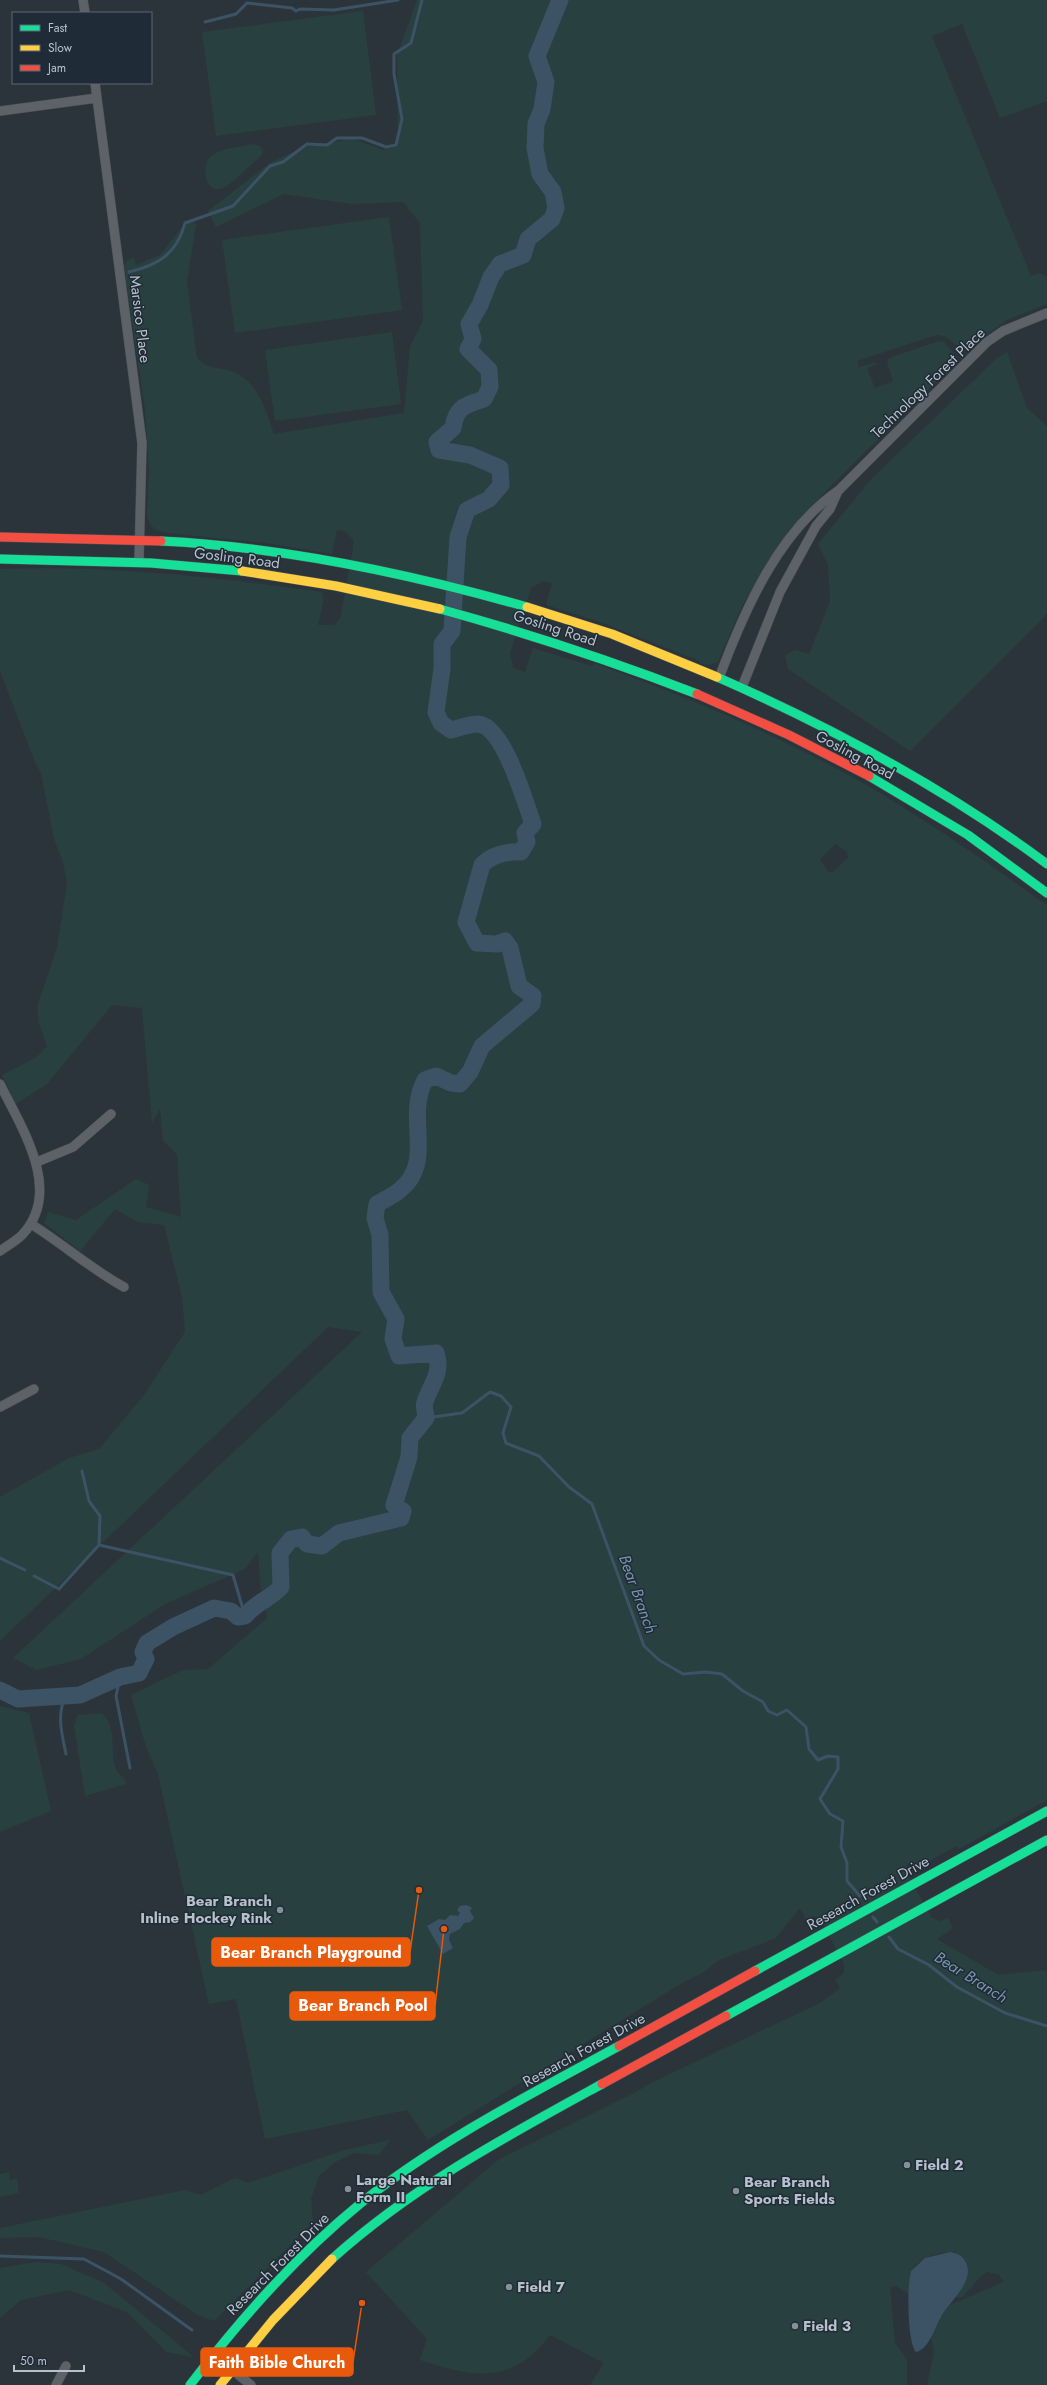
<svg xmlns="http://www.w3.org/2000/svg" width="1047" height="2385" viewBox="0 0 1047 2385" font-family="Jost,sans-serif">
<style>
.green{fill:#294040;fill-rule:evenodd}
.water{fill:#3b5365}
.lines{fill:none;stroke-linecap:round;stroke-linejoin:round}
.stream{stroke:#3b5365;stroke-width:3}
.river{stroke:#3b5365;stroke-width:17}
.street-casing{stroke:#4a5055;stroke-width:10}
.fast-casing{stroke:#4a5055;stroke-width:10}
.slow-casing{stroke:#4a5055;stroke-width:10}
.jam-casing{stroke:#4a5055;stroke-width:10}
.street{stroke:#5c6268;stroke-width:9}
.fast{stroke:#16e098;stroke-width:9}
.slow{stroke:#ffcf43;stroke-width:9}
.jam{stroke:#f24e42;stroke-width:9}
.poi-dot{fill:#869099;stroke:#1f2b36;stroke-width:1.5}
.labels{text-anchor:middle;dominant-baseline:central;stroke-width:3;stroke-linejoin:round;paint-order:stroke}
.street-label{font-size:15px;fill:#b7c1cb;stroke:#1f2b36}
.poi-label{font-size:15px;font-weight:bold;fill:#b7c1cb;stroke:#1f2b36;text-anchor:start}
.water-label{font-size:16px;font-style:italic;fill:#7796ad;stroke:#1f2b36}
.leader{fill:none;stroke:#e8590c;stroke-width:1.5}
.callout-dot{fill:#e8590c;stroke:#1f2b36;stroke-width:1.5}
.callout{fill:#e8590c;stroke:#e8590c;stroke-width:1.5}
.callout-label{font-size:16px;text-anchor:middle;font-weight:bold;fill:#fff}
</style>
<rect width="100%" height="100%" fill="#2c343b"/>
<path class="green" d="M417,0H1047V101L1000,118L962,24L932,36L1031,276L1039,273L1047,277V304L1007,320L965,350C953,347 950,334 936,335L857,361L859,367L874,363L878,364L867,368L875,388L893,381L887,362L889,358L939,341L944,342L957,357L955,363L812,505L786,537L761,573L742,606L718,662L708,665L701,664L700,661L600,622L546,605L552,583L543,581L531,588L510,653L513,668L525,672L533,648L592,666L594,663C682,695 769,731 852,777C920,815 983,860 1047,905V1800L959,1849L956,1846L919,1867L912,1860L907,1865L906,1872L932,1918L940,1921L948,1918L953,1928L937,1939L998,1975L1046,1970L1047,1973V2385H927L934,2352L931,2337L947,2306L1004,2282L998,2274L987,2272L979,2278L963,2297L957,2298L956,2297L967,2278L968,2268L955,2252C941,2251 917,2257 911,2272C908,2279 911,2287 909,2294L896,2286L890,2287L895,2343L907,2360V2385H590L604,2363L550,2335C513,2385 475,2378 420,2360L427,2339L366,2272L498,2160L636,2092L651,2083L820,2003L840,1988L835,1980L844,1973V1964L820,1919L813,1916L806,1919L800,1908L776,1938L719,1960L702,1973L682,1983L428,2140L407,2110L265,2139L236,1999L209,2004L158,1774L146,1747L131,1695L183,1670L208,1669L267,1618L265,1607L269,1606L261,1591L258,1552L245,1569L165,1604L81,1659L36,1670L13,1658L362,1332L328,1327L0,1641V1497L69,1458L99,1449L144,1395L185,1332L182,1297L164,1225L138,1222L115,1209L80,1251L44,1223L48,1212L76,1220L136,1179L149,1185L146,1207L181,1217L177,1155L163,1140L160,1109L152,1123L142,1008L112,1005L47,1084L16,1104L2,1075L37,1057L47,1046L39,1024L37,1006L57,948L67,883L63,862L54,839L41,773L35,762L0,671V569C108,565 216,577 323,592L322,597L324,598L318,625H334L340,619L353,548V539L345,531L337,530L332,554L266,543L167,533L156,530L150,524L147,515L149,471L145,409L124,265L127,260L134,258L136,265L160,255L187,221L196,224L187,282L197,358C210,371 219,366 233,372C260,383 265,410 274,434L404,413L410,347L423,321L420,223L403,202L351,204L284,194L216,227L208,211L271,162L305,147L353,139L383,150L398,146L397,55ZM836,844L847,852L848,858L833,872H828L820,859Z
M363,11L376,115L216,136L202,32Z
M253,144L260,146L263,151L261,156C251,164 233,184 223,188C205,195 200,166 211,156C221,148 240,147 253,144Z
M389,217L402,310L235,333L222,240Z
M392,332L401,404L275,421L265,350Z
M1007,352L1027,408L1047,426V614L910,751L788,669L785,655L795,650L809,654L830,601L828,565L818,544L872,478L996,359Z
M0,1706L29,1713L51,1811L0,1832Z
M102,1713C119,1731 108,1752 117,1771C120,1776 125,1777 126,1784L85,1796L74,1725L78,1715Z
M390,2140L379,2155L354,2153L335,2162L319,2176L311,2199L313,2222L214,2321L198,2315L104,2252L39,2237L0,2238V2228L185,2190L201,2195L235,2178L248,2183L344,2150Z
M9,2172L10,2180L17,2178L19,2193L0,2197V2174Z
M36,2262L61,2264L104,2283L194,2357L166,2352L127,2312L69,2290L21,2300L0,2318V2268Z"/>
<path class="water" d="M467,1905L472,1908L470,1911L474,1918L470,1922L464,1923L460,1929L450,1934L449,1940L453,1948L443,1954L427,1926L439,1919L445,1920L450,1915L458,1916L460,1913L457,1910L460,1906Z
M950,2252C956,2253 962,2255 965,2261C977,2281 949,2301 941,2317C935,2328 928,2350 916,2352C907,2341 907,2285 911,2271L925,2258Z"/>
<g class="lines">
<path class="stream" d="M205,22L236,14L247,3L292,8L296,11L300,9L334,10L398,0
M129,272C158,265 177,254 185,223L233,206L270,166L283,162L307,144L327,145L337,138H362L386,147L396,145L402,119L394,74V54L411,43L422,0
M426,1418L462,1413L490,1392L501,1396L511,1407L503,1433L506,1443L539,1456L569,1487L592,1504L644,1646L659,1660L683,1674L706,1672L722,1674L743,1691L763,1702L768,1711L777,1715L787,1710L806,1727L809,1749L818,1760L828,1756L838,1757V1769L820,1799L830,1814L843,1821L841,1847L847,1863V1881L860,1896
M82,1471L89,1501L100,1516L99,1545
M0,1558L25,1570
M34,1576L59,1589L99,1545L233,1575L245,1616
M120,1677L116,1696L130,1768
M66,1754C62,1734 56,1715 66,1695
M873,1917L877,1922
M889,1937L898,1949L929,1965L957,1987L1005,2013L1047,2026
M0,2256L84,2259L121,2279L192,2330"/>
<path class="river" d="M0,1690L18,1699L80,1695L120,1677L139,1673L146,1659L143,1652L147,1643L173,1627L214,1608L231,1611L238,1617L245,1616C255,1603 270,1599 281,1587L280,1553L291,1539L302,1537L307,1544L322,1546L339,1533L401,1518L403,1511L394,1505L409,1457L410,1438L426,1418C426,1413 423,1406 425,1402C430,1385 443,1374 436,1353L399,1356L393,1339L396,1319L381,1292L380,1235L375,1218L377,1204C385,1199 395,1195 401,1189C435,1161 405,1117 425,1080L436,1076L451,1083L460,1084L470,1072L482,1046L532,1004L533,996L519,986L510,948L505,941L497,944L477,943L466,922L482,865C491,855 508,851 521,852L527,842L525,833L533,824C525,802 504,726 478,724C470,724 459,728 451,730L441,723L436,712L442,669V644L452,631L458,537L467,510L489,499L501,485L500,468L470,455L439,450L437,442L453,428C456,406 466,405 484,399L490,387L489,370L468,349L473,339L469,324L480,305L491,277L500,264L523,255L528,239L552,219L556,208L553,192L540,174L535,148L536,124L542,109L546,82L537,56L560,0"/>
<g class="street-casing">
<path id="street" d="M83,0L85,13
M95,83L142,443L139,560
M0,111L97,98
M719,678C744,611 778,532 839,490L987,342L1003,331L1047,313
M742,687L780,592L816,526L830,509L838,491
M0,1084C21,1127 64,1191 22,1235C16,1241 7,1246 0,1251
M37,1162L73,1147L111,1114
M31,1224C63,1244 91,1269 124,1287
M0,1407L34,1389
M213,2354L251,2385
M56,2385L66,2366"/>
</g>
<g class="fast-casing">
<path id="fast" d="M161,541C285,547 407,573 527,607
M0,559L151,563L242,571
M440,609C527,633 612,661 697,694
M717,677C833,728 945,788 1047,864
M869,776L968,835L1047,893
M755,1971L1047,1811
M726,2016L1047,1840
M332,2259C413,2186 507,2136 602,2084
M190,2385C241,2318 296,2256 361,2203C440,2140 531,2094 619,2046"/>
</g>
<g class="slow-casing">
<path id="slow" d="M242,571L336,586L440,609
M527,607L612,634L717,677
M220,2385L273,2320L332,2259"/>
</g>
<g class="jam-casing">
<path id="jam" d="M0,537L161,541
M697,694L789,735L869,776
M619,2046L755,1971
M602,2084L726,2016"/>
</g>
<use href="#street" class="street"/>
<use href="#fast" class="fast"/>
<use href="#slow" class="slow"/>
<use href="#jam" class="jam"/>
</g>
<g class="poi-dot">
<circle cx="280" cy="1910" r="4"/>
<circle cx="907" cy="2165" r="4"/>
<circle cx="348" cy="2189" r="4"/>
<circle cx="736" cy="2191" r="4"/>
<circle cx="509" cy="2287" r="4"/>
<circle cx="795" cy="2326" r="4"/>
</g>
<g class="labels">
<g class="street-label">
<text transform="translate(140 319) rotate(83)">Marsico Place</text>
<text transform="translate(928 383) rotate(-44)">Technology Forest Place</text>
<text transform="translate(237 558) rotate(7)">Gosling Road</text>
<text transform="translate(555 628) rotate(18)">Gosling Road</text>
<text transform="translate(855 755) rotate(28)">Gosling Road</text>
<text transform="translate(868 1893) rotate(-29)">Research Forest Drive</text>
<text transform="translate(584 2050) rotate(-29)">Research Forest Drive</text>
<text transform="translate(278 2264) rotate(-45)">Research Forest Drive</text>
</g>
<g class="poi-label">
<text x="272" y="1901" text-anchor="end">Bear Branch<tspan x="272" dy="17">Inline Hockey Rink</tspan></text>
<text x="915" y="2165">Field 2</text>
<text x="356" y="2180">Large Natural<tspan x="356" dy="17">Form II</tspan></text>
<text x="744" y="2182">Bear Branch<tspan x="744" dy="17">Sports Fields</tspan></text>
<text x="517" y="2287">Field 7</text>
<text x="803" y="2326">Field 3</text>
</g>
<g class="water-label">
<text transform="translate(638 1594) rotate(70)">Bear Branch</text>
<text transform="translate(971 1977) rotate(32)">Bear Branch</text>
</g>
</g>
<path class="leader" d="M419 1890L410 1952M444 1929L435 2006M362 2303L353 2362"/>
<g class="callout-dot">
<circle cx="419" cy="1890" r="4"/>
<circle cx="444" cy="1929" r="4"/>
<circle cx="362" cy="2303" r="4"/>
</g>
<g class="callout">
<rect x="212" y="1938" width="198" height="28" rx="4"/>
<rect x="290" y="1992" width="145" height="28" rx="4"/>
<rect x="201" y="2348" width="152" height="28" rx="4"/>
</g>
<g class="callout-label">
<text x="311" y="1958">Bear Branch Playground</text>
<text x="363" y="2011">Bear Branch Pool</text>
<text x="277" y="2368">Faith Bible Church</text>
</g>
<rect x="12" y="12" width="140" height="72" fill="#1f2b36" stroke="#5c6772"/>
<rect x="20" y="25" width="20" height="6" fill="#16e098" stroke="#5c6772"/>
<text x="48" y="32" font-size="12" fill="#b7c1cb">Fast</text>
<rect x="20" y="45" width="20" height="6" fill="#ffcf43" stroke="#5c6772"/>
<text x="48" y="52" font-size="12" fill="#b7c1cb">Slow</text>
<rect x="20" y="65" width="20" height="6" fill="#f24e42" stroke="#5c6772"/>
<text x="48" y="72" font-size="12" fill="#b7c1cb">Jam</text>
<path d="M14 2365v6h70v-6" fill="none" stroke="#b7c1cb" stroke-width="2"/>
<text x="20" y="2365" font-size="12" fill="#b7c1cb" stroke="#1f2b36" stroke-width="3" paint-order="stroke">50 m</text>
</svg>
